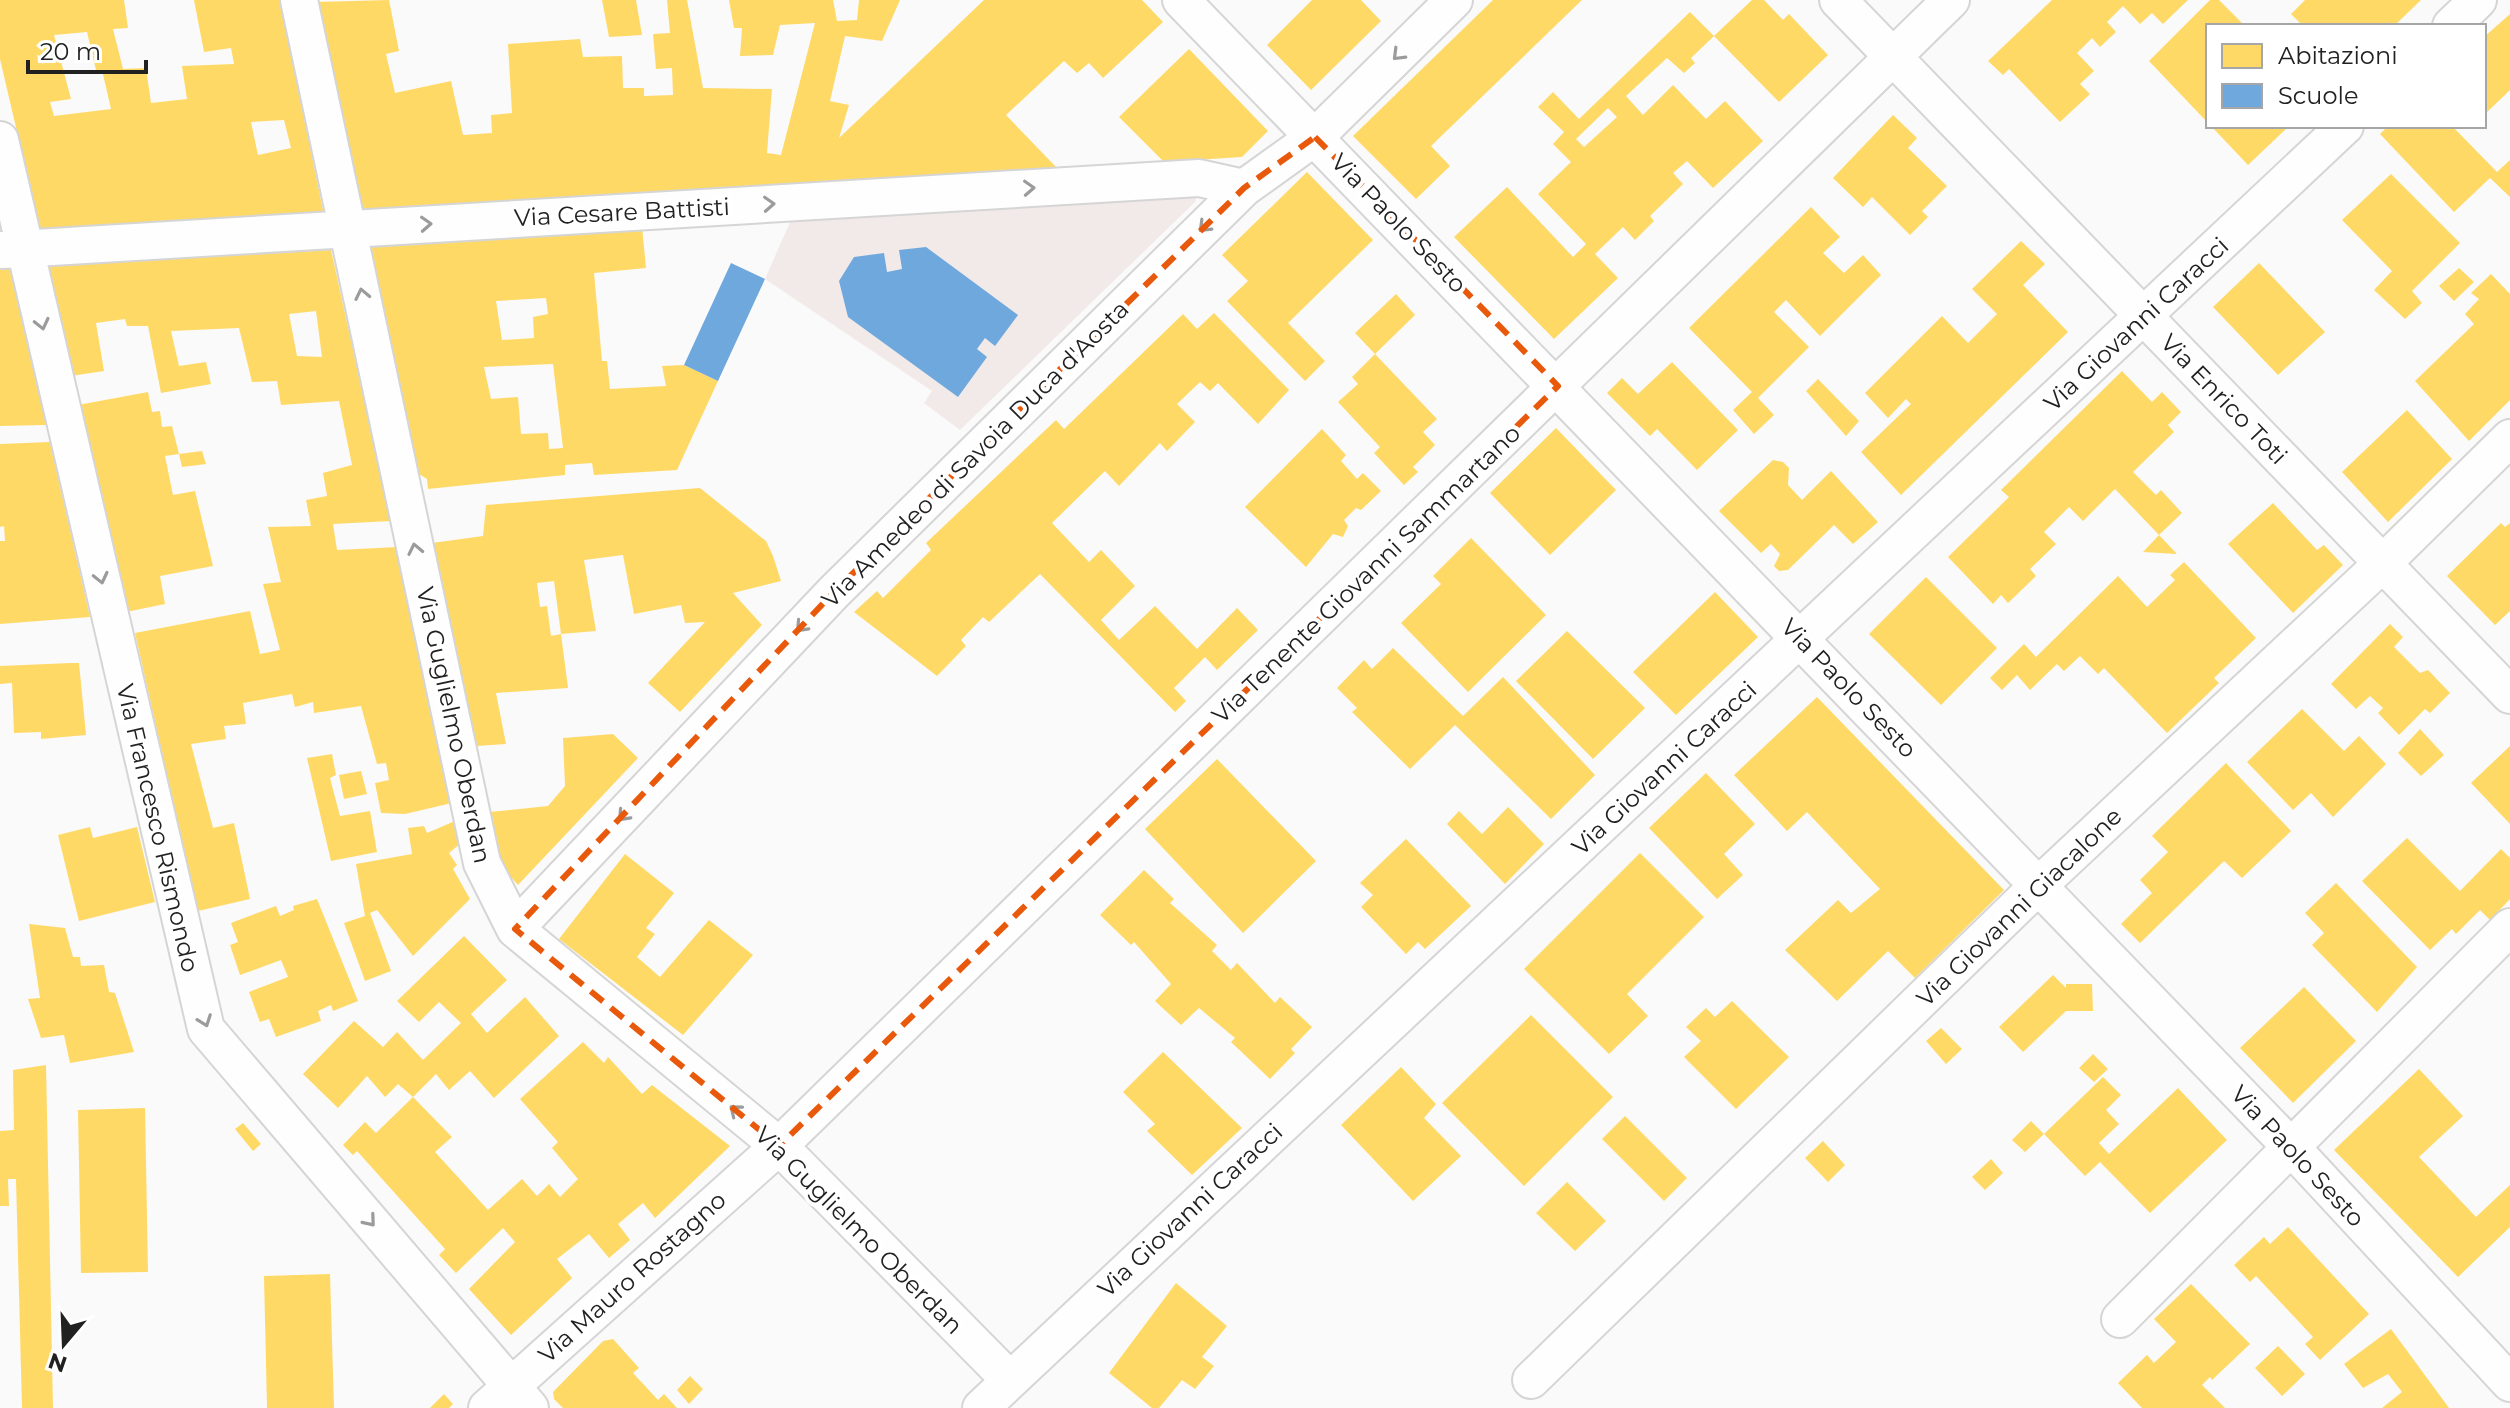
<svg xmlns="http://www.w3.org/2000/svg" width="2510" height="1408" viewBox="0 0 2510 1408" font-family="Montserrat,sans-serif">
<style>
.education{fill:#f2eae8}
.homes{fill:#ffd966;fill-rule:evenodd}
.schools{fill:#6fa8dc}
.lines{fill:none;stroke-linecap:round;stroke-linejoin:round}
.minor-casing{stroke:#d5d5d5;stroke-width:40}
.minor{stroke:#fefefe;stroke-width:36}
.oneway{stroke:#9b9b9b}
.marked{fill:none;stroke:#e8590c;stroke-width:6;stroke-dasharray:16 10;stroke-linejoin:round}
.labels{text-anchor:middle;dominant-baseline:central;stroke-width:8;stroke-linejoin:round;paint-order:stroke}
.street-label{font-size:24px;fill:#212122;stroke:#fff}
</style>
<rect width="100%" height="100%" fill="#fafafa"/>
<path class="education" d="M1195,196L1196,201L960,430L924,403L932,391L765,279L791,220Z"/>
<path class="homes" d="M0,0H124L128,28L113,29L123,69L146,68L151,103L187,99L182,66L234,64L231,48L204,52L194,0H280L324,215L40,230L0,59ZM87,32L96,70H102L111,109L54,116L50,102L71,99L54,35ZM284,120L291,148L258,155L251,122Z
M389,0L399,51L386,54L395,93L451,81L463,135L492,133L491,115L512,113L508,44L580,39L583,57L622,56L623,88H644V96L673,95L672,68L656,69L653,34L670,33L667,0H687L703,88L772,89L767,153L781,155L815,23L780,25L773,55L740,56L742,28H734L729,0H833L837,21L857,20L859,0H900L882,41L845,36L830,101L849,105L839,138L984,0H1142L1163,22L1103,78L1089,63L1077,73L1064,61L1006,115L1058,169L360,212L315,2Z
M602,0H636L642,35L609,37Z
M1312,0H1361L1381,21L1311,90L1267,45Z
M1493,0H1582L1431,146L1450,166L1416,199L1353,136Z
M1752,0H1764L1783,20L1789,14L1828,55L1779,102L1714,36Z
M2052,0H2188L2163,24L2152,13L2140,24L2123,6L2107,22L2116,32L2100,47L2092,38L2077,53L2094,71L2080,84L2090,94L2060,122L2009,69L2003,75L1988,61Z
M2210,0H2219L2243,24L2208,26V123L2149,61Z
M2305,0H2421L2394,26H2303L2291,14Z
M1690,12L1714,36L1691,58L1695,63L1684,73L1667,58L1626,96L1643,115L1673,85L1706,119L1725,101L1763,141L1713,188L1687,161L1673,173L1683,184L1650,216L1654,221L1635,240L1623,227L1595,254L1618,278L1554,339L1454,237L1507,187L1573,257L1586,244L1538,194L1571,162L1553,144L1564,132L1538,107L1553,92L1579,119ZM1608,108L1617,117L1584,147L1576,139Z
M2510,14V90L2484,115V37Z
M1189,49L1268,131L1242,157L1164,162L1119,117Z
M1893,115L1917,138L1908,148L1947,186L1922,211L1928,217L1910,235L1872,197L1863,207L1833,178Z
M2211,126H2289L2248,165Z
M2388,126H2452L2497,172L2510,160V197L2490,178L2454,212L2380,134Z
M1307,172L1373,240L1288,323L1325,361L1305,381L1227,301L1248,281L1222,255Z
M2391,174L2460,243L2412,291L2422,303L2405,319L2374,290L2392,271L2342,220Z
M1811,207L1840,237L1823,253L1844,273L1863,255L1881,275L1820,336L1786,300L1774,312L1809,347L1758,398L1774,415L1754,434L1733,410L1752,392L1689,328Z
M642,227L646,268L594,273L602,361H607L610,389L666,386L662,366L684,365L718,381L677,470L594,475L592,463L565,465V475L428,489L427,479L416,472L368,247ZM546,298L548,314L533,317L534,338L502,340L496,301ZM553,364L563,448L549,449L548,433L521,434L518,397L491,399L484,367Z
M2021,241L2045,264L2023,285L2068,332L1901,495L1861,452L1911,404L1906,399L1888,418L1865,393L1942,316L1968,343L1997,314L1972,289Z
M331,250L391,521L333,524L337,550L398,547L452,803L405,814L381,813L375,783L389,780L386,763L377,764L361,706L314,713L313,702L295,707L292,694L243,703L246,724L224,726L226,739L191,744L213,828L234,823L250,899L198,911L135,633L250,611L260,654L280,650L263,584L281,582L268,527L311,526L306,500L327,496L323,473L352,465L339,401L281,405L277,381L252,382L239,328L171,331L179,366L206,362L211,384L161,393L148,326H127L125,319L96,323L104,371L71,376L46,266ZM316,311L322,357L297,356L289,314Z
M2259,263L2325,332L2278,375L2213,307Z
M0,268H10L46,425L0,426Z
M2459,268L2474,282L2454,301L2439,286Z
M2491,274L2510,294V400L2469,441L2415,381L2474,324L2465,314L2479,299L2471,293Z
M1396,294L1415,315L1375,354L1355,333Z
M1214,313L1289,390L1258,424L1218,383L1210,391L1200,382L1177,404L1195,422L1167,451L1160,443L1119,486L1105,471L1052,523L1089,562L1101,550L1135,586L1101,620L1119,640L1155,606L1197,649L1237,608L1258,630L1217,670L1205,657L1174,688L1186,701L1175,712L1040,574L989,622L983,617L961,640L966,646L937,676L854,612L877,591L883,598L931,550L926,543L1056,420L1064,429L1183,314L1197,329Z
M1375,354L1437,419L1423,432L1435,445L1413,467L1418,472L1404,485L1374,453L1380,447L1338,402L1358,384L1352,377Z
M1672,362L1738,430L1697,470L1657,429L1650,436L1607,393L1622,378L1638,394Z
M2122,371L2152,402L2162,392L2181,412L2168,425L2174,432L2133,472L2156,495L2161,490L2182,513L2159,535L2115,489L2083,521L2069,507L2044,532L2056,544L2030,569L2036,576L2008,603L2001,595L1993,604L1948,557L2009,497L2001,490Z
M1818,379L1859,421L1846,436L1806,391Z
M148,392L152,412L160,411L162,427L172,426L179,454L165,456L173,495L195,491L213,566L160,576L165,604L126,612L78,405Z
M2407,410L2452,459L2388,522L2342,472Z
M1556,428L1616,490L1550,555L1490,493Z
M1322,429L1346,455L1341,461L1357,479L1363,473L1381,491L1361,510L1356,508L1344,520L1348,526L1343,537L1333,534L1306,567L1245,507Z
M50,442L90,617L0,624V541H5L4,526L0,527V444Z
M202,451L206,464L182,467L179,454Z
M1773,460L1783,462L1789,468L1788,485L1802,500L1831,471L1878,522L1853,544L1834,525L1788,570L1779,571L1774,566L1780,554L1771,544L1761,553L1719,511Z
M700,488L766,541L773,556L781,581L733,593L762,625L680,712L648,683L705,622L685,623L681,605L634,614L623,555L584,560L596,631L561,634L554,581L537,583L540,607L547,606L551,636L561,634L568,688L496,693L506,744L477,746L432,543L483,536L486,505Z
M2273,503L2317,550L2324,545L2343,565L2293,613L2228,544Z
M2501,523L2505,527L2510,523V611L2495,625L2447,576Z
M2159,535L2177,554L2143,552Z
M1471,538L1546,615L1468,692L1401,623L1441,584L1433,576Z
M2184,562L2256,638L2214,678L2219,683L2167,733L2104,668L2098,674L2080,656L2064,671L2057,664L2030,690L2017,675L2002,690L1990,678L2024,644L2036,657L2118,576L2147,607L2175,580L2170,575Z
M1926,577L1997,648L1941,705L1869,634Z
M1715,592L1758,637L1676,715L1633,672Z
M2390,624L2403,637L2394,647L2420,673L2428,670L2450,693L2430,713L2425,709L2399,735L2378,713L2383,708L2370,696L2356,709L2331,684Z
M1567,631L1645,708L1593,759L1516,681Z
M1393,648L1463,716L1503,677L1595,775L1551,819L1455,725L1410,769L1352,712L1357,708L1337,688L1364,660L1372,669Z
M71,663H79L86,735L41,739V732L14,733L12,683L0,684V666Z
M1817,697L2004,890L1915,978L1888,951L1837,1001L1785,950L1838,900L1851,913L1880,889L1807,812L1787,831L1734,775Z
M2302,709L2344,751L2359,736L2386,764L2333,817L2311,793L2293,810L2247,762Z
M2420,729L2444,755L2421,776L2398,753Z
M613,734L638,758L518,885L502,867L490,812L548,806L565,786L563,738Z
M2510,746V824L2471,783Z
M332,754L336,775L330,778L340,816L370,811L377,852L331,861L307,758Z
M1217,759L1316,861L1243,933L1145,829Z
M2226,763L2291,831L2242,878L2224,861L2140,943L2121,924L2152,893L2140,880L2168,852L2152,836Z
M361,771L367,794L344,799L339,775Z
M1706,773L1755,824L1724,854L1743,875L1717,899L1649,828Z
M1508,807L1544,844L1505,884L1447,824L1459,811L1482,834Z
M455,821L461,843L449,853L457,865L453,869L470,899L413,956L377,910L370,913L391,971L365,981L344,923L365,916L356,864L412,854L408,828L424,826L427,833Z
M90,827L93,838L137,827L155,902L79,921L58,835Z
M2407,838L2460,891L2501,849L2510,858V899L2490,920L2480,910L2456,934L2452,929L2430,950L2362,881Z
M1406,839L1471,906L1425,949L1418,942L1406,954L1361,907L1373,895L1360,883Z
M1640,853L1704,917L1627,994L1648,1016L1609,1054L1524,969Z
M625,854L674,893L646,928L655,934L637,957L660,977L709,920L753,955L683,1035L559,939Z
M1144,870L1174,899L1170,903L1217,945L1212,951L1231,970L1237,963L1275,1003L1280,997L1312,1027L1291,1049L1295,1053L1270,1079L1231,1042L1235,1038L1199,1008L1181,1025L1155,1001L1171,984L1134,942L1131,945L1100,915Z
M2336,883L2417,967L2377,1012L2312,945L2324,933L2305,913Z
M317,899L358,1001L333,1011L331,1005L318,1011L321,1021L276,1037L269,1019L260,1022L249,992L288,977L281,960L240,975L230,945L238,942L231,923L276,906L280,916L294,910L293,906Z
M29,924L65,928L73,957H80L81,966L104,965L109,992L115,993L134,1052L70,1063L64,1035L41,1038L28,999L40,998Z
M464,936L507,980L471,1014L487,1033L525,997L559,1036L494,1098L470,1071L449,1090L436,1074L413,1097L452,1137L435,1152L488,1210L522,1179L537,1196L549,1184L560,1197L578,1179L552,1148L558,1142L520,1099L583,1042L604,1063L608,1057L642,1094L652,1085L730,1146L655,1218L643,1203L618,1224L630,1240L609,1258L589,1234L557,1259L572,1278L511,1335L469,1289L515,1242L503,1228L456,1273L439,1255L445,1249L357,1151L353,1155L343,1145L365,1122L376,1133L413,1097L398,1084L385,1097L367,1076L338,1108L303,1074L354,1021L383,1047L397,1032L423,1060L461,1023L439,1002L419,1022L397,1001Z
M2053,975L2066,988V984H2092L2093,1011H2066L2023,1052L1999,1027Z
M2304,987L2356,1041L2293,1103L2240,1048Z
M1732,1001L1789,1057L1736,1109L1684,1057L1701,1041L1686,1027L1706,1008L1715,1017Z
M1531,1015L1613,1097L1524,1186L1442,1103Z
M1941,1028L1962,1049L1946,1064L1926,1041Z
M1163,1052L1242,1128L1192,1175L1147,1131L1155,1124L1123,1092Z
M2093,1054L2108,1069L2094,1082L2079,1068Z
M46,1065L53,1408H22L16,1179H8L9,1206H0V1131L14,1130L13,1070Z
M1401,1067L1436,1104L1424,1118L1461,1156L1413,1201L1341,1125Z
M2419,1069L2463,1116L2419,1157L2476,1217L2510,1185V1227L2458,1277L2334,1150Z
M2103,1077L2121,1095L2106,1110L2119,1124L2099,1143L2109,1154L2178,1088L2227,1140L2150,1213L2100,1162L2085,1176L2044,1134L2025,1152L2012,1140L2031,1121L2044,1134Z
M145,1108L148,1272L81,1273L78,1110Z
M1625,1116L1687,1178L1664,1201L1602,1139Z
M243,1123L261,1144L253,1151L235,1129Z
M1823,1141L1845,1165L1828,1182L1805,1158Z
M1991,1159L2003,1173L1985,1190L1972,1177Z
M1567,1182L1606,1221L1575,1251L1536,1213Z
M2288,1227L2369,1314L2320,1360L2305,1344L2313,1337L2256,1276L2250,1282L2234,1265L2264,1237L2270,1244Z
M330,1274L334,1408H267L264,1276Z
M1176,1283L1227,1326L1202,1357L1214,1366L1195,1389L1182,1380L1159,1408H1152L1109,1373Z
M2191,1284L2250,1344L2212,1380L2210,1377L2202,1385L2225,1408H2142L2118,1383L2147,1355L2154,1363L2176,1342L2154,1319Z
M2391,1329L2449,1408H2382L2402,1392L2388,1374L2363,1388L2344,1364Z
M613,1339L639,1368L633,1373L658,1400L664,1394L677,1408H563L554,1399L553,1392L603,1341Z
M2278,1346L2305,1374L2282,1396L2255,1368Z
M690,1376L703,1389L689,1404L677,1390Z
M444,1394L453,1404L449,1408H430Z"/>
<path class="schools" d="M926,247L1018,315L995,346L985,338L977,349L987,357L958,397L848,317L839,281L854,257L884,253L887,272L902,269L899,250Z
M731,263L765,279L718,381L684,365Z"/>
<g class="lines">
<g class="minor-casing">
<path id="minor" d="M299,0L482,863L515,929L779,1146L1010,1380
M1181,0L2290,1146L2510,1383
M1838,0L2510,695
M2451,26L2478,0
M0,140L206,1029L530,1408
M2,250L1199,178L1244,188
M515,929L834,592L1244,188L1315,137L1454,0
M2120,1319L2510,927
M1531,1380L2039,885L2383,563L2510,438
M487,1408L779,1146L1951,0
M981,1408L2345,126"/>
</g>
<use href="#minor" class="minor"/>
</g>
<defs><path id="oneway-chevron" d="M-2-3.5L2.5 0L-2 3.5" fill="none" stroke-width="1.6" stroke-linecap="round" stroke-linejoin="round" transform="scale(2)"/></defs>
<g class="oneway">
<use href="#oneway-chevron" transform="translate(1398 55) rotate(135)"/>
<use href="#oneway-chevron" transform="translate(1029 188) rotate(-3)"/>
<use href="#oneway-chevron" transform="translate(769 204) rotate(-3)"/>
<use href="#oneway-chevron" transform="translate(426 224) rotate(-3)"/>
<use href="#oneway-chevron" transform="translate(1204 227) rotate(135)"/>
<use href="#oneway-chevron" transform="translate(362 294) rotate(-102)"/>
<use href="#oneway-chevron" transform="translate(42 324) rotate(77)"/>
<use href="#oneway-chevron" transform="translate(415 549) rotate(-102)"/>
<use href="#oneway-chevron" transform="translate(101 578) rotate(77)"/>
<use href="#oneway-chevron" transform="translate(801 627) rotate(133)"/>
<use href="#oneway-chevron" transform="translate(623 816) rotate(133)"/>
<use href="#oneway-chevron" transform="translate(205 1021) rotate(70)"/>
<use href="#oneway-chevron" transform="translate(735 1110) rotate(-141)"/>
<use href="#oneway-chevron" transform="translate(370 1221) rotate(50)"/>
</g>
<path class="marked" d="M1315,137L1558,386L779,1146L515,929L834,592L1244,188Z"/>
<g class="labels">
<g class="street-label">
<text transform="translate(622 212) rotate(-3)">Via Cesare Battisti</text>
<text transform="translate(1399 223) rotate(46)">Via Paolo Sesto</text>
<text transform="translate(2136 324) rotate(-43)">Via Giovanni Caracci</text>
<text transform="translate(2224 399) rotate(46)">Via Enrico Toti</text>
<text transform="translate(975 454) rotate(-45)">Via Amedeo di Savoia Duca d'Aosta</text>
<text transform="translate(1366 574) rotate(-44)">Via Tenente Giovanni Sammartano</text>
<text transform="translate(1849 688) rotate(46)">Via Paolo Sesto</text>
<text transform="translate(454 725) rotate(78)">Via Guglielmo Oberdan</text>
<text transform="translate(1664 768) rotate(-43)">Via Giovanni Caracci</text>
<text transform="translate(158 828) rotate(77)">Via Francesco Rismondo</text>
<text transform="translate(2019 907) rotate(-44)">Via Giovanni Giacalone</text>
<text transform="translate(2298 1156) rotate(47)">Via Paolo Sesto</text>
<text transform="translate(1190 1210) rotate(-43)">Via Giovanni Caracci</text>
<text transform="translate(859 1230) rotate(45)">Via Guglielmo Oberdan</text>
<text transform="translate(632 1277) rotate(-42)">Via Mauro Rostagno</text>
</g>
</g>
<rect x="2206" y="24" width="280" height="104" fill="#ffffff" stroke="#a6a6a7" stroke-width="2"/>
<rect x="2222" y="44" width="40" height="24" fill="#ffd966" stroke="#a6a6a7" stroke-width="2"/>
<text x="2278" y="64" font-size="24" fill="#212122">Abitazioni</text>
<rect x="2222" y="84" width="40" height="24" fill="#6fa8dc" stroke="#a6a6a7" stroke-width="2"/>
<text x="2278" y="104" font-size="24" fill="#212122">Scuole</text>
<g transform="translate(64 1344) rotate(199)" stroke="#ffffff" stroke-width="6" paint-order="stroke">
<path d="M0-6L14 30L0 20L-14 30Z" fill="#212122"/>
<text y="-12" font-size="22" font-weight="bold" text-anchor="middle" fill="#212122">N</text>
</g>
<path d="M28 60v12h118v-12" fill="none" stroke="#212122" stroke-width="4"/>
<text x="40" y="60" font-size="24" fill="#212122" stroke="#ffffff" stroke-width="6" paint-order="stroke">20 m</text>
</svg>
